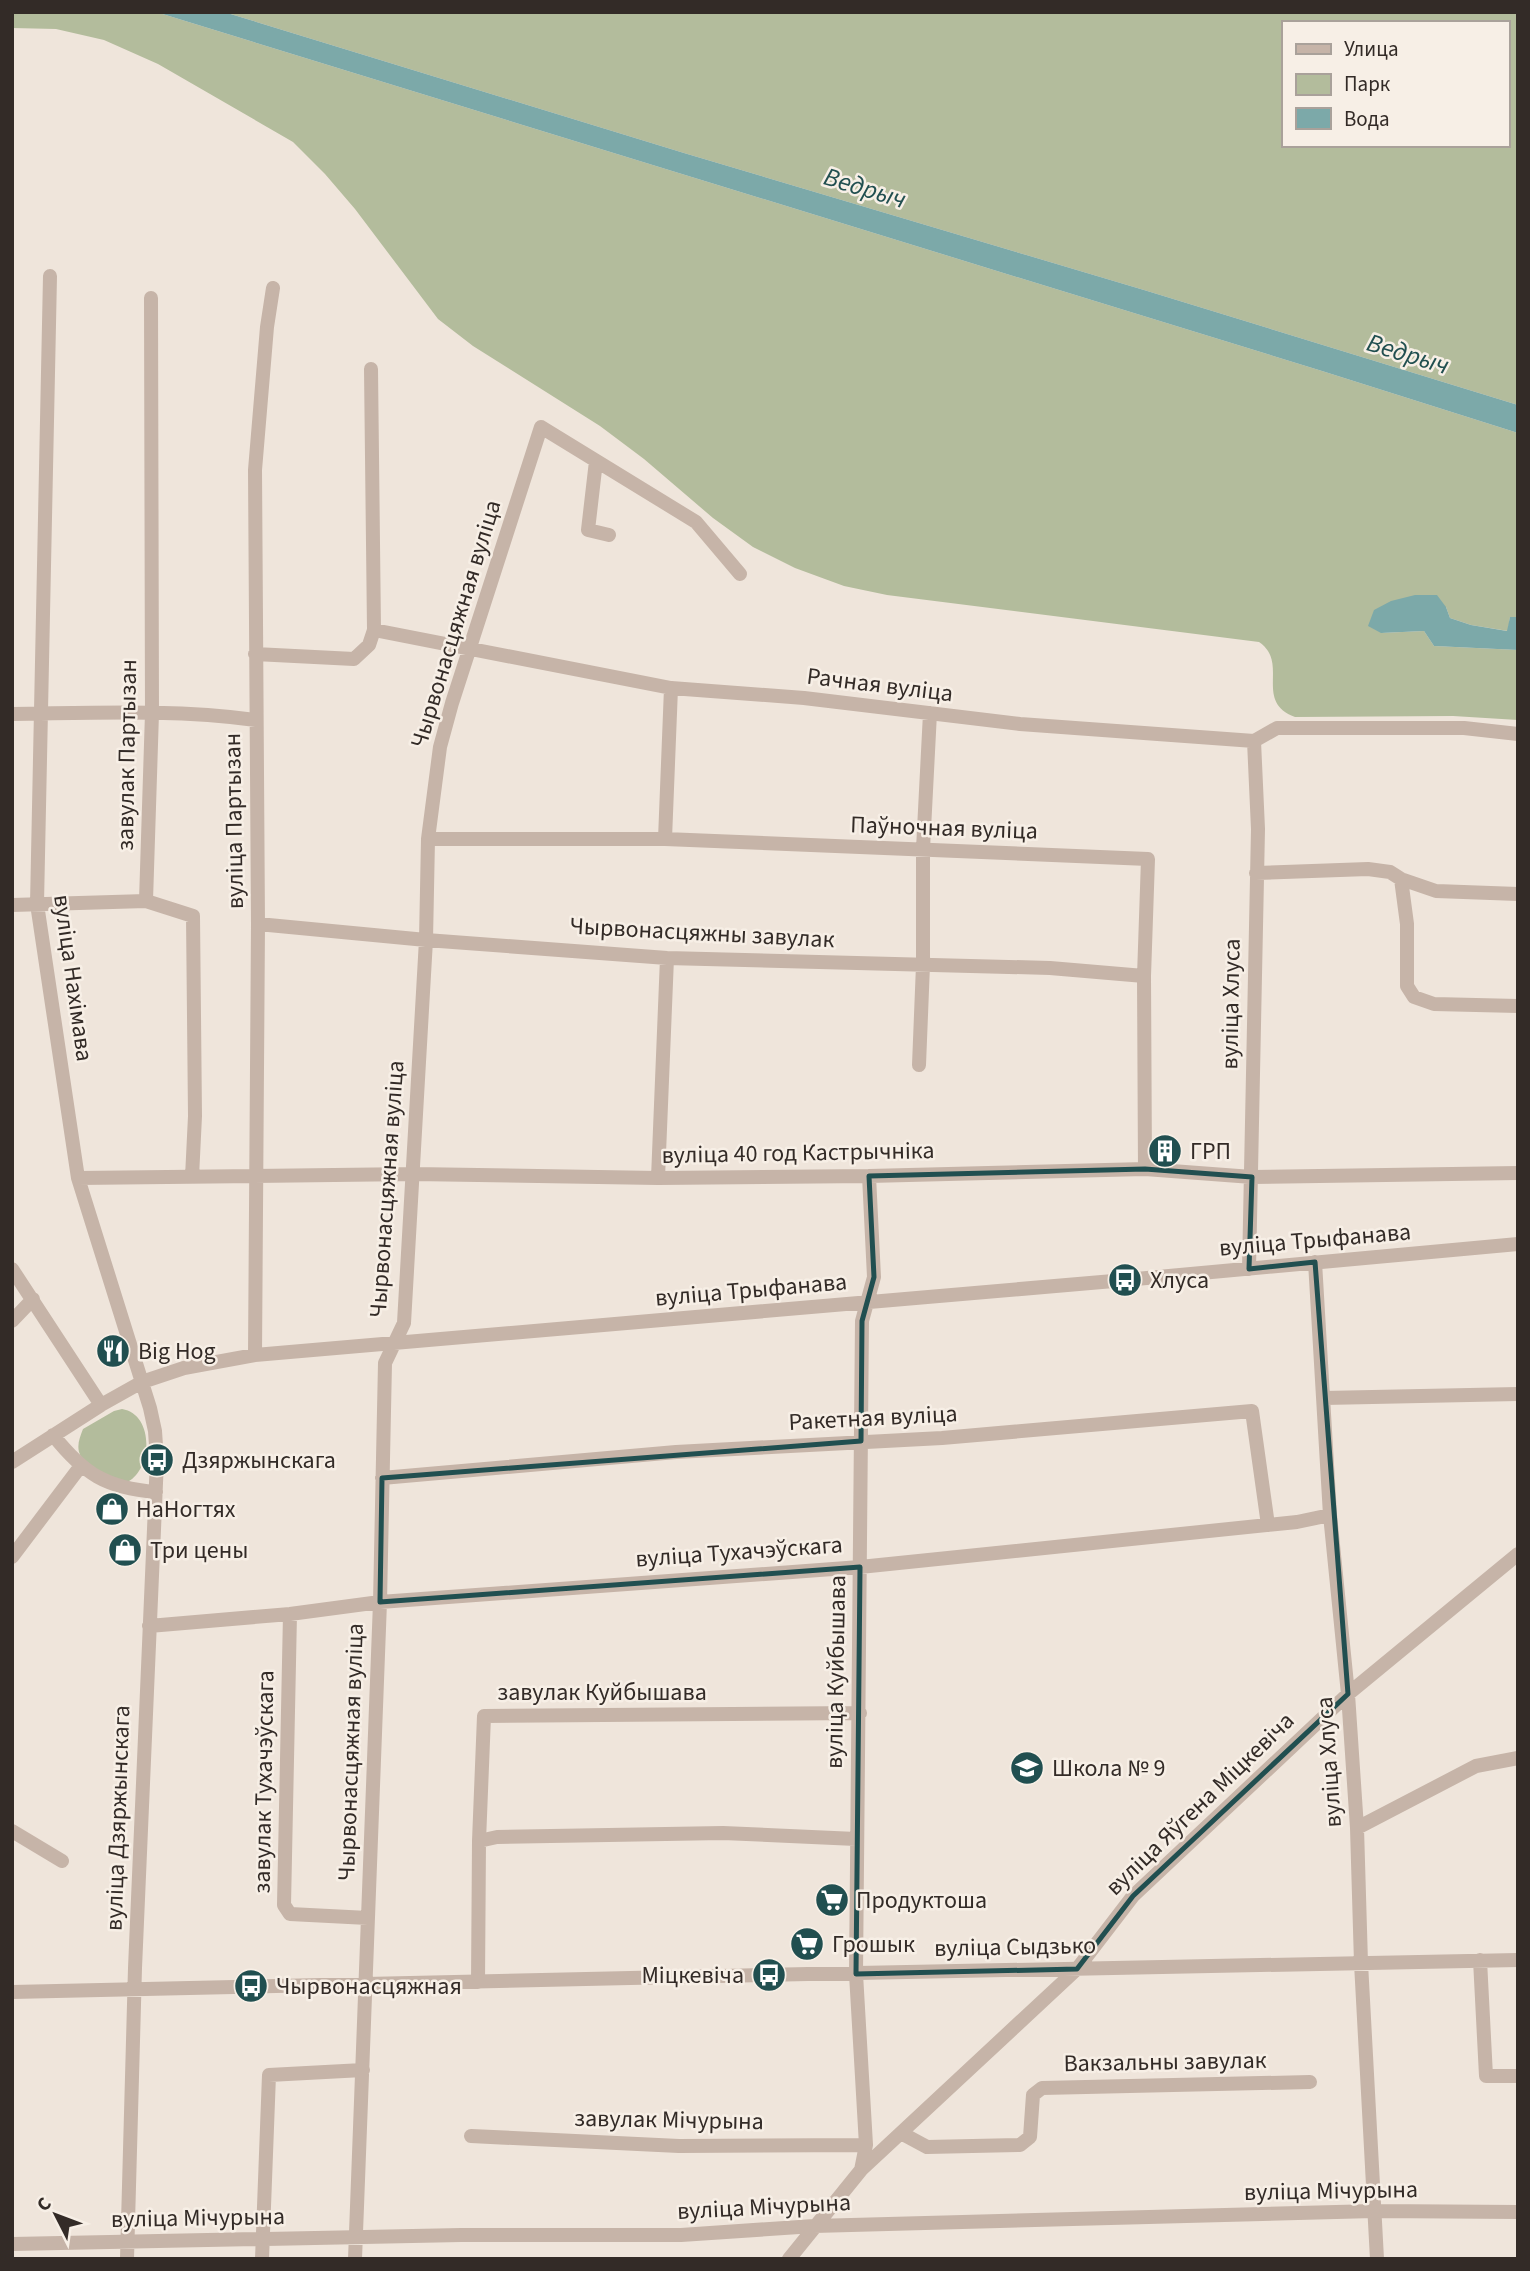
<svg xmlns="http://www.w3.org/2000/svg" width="1530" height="2271" viewBox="0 0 1530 2271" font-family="'Source Sans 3',sans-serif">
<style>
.green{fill:#b3bc9c;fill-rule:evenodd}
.water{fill:#7ca9a9}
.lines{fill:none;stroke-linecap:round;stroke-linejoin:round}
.minor{stroke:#c6b4a8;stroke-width:14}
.marked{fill:none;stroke:#214f50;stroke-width:5;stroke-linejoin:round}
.labels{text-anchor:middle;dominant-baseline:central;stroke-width:5;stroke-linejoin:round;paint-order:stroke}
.street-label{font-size:24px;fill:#332b27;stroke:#f7efe6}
.poi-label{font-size:24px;fill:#332b27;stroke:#f7efe6;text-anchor:start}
.water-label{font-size:26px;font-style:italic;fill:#214f50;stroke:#f7efe6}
</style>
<rect width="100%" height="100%" fill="#efe5db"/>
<path class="green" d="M12,12H156L1322,371L1518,433V617H1510L1508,631L1471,625L1450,618L1446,607L1381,633L1424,631L1434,646L1518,650V720L1453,716L1295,717C1253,701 1290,663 1259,642L887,595L844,586L795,568L753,547L713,518L644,459L600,426L473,346L438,319L355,209L325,174L293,142L158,64L104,40L56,29L12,28Z
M224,12H1518V405L1144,290L684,153ZM1283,23H1507V145H1283Z
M122,1409C155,1414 153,1472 125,1483C110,1480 84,1468 79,1452C77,1444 80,1437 83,1429L114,1411Z"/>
<path class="water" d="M156,12H224L684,153L1144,290L1518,405V433L1322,371Z
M1415,595H1437L1446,607L1450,618L1471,625L1507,631L1510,617H1518V650L1434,646L1424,631L1381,633L1368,626L1374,610L1391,601Z"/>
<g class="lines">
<path class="minor" d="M50,276L37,904L78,1178L150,1408L155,1431L157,1460L135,1968L127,2259
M371,369L374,630
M596,461L588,530L609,535
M255,654L354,659L369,645L374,630L671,688L804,698L1020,724L1254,741L1277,728H1464L1518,734
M12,714C93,713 175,709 256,720
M428,839H665L1148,859L1144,976L1145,1169
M665,839L671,688
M1256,873L1368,869L1390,872L1401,879L1436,891L1518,894
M1401,879L1407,924V986L1414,997L1434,1004L1518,1006
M146,901L152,713L151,298
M12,905L146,901L193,916L195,1116L192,1177
M258,924L426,940L667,958L1050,968L1144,976
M919,1065L923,965V849L930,713
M78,1178L414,1174L658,1178L869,1176L1145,1169L1252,1177L1518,1173
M658,1178L667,958
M1315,1262L1330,1515L1348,1694L1357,1828L1361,1963L1377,2259
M12,1269L101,1405
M1249,1269L1258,829L1254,741
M12,1321L33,1299
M255,1355L258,924L255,470L267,327L273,288
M1324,1398L1518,1394
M53,1435C84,1474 106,1488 156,1492
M12,1462L101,1405L142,1382L184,1368L255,1355L1125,1280L1518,1244
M382,1478L676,1452L942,1438L1252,1411L1268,1525
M12,1557L80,1467
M290,1614L284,1905L290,1914L368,1918
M149,1626L290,1614L380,1602L860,1567L1297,1522L1330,1515
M1357,1828L1476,1766L1518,1758
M12,1831L62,1861
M479,1841L497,1837L723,1833L856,1839
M1480,1960L1486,2076H1518
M478,1982L479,1841L484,1716L860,1713
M12,1992L808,1974L1518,1960
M901,2133L927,2147L1020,2145L1030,2137L1033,2095L1042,2088L1310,2082
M471,2136L679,2146L866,2145
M861,2170L866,2145L856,1974L862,1321L874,1277L869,1176
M12,2244L461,2235H681L814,2226L1374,2211L1518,2212
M262,2259L269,2075L363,2070
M355,2259L380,1602L385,1363L404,1323L426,940L428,839L440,747L452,703L541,427L696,522L740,574
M789,2259L861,2170L1077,1969L1133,1896L1348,1694L1518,1554"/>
</g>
<path class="marked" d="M1145,1169L1252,1177L1249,1269L1315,1262L1348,1694L1133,1896L1077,1969L856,1974L860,1567L380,1602L382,1478L861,1441L862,1321L874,1277L869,1176Z"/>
<defs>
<g id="building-disc" transform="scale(1.75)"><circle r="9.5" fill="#214f50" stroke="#f7efe6"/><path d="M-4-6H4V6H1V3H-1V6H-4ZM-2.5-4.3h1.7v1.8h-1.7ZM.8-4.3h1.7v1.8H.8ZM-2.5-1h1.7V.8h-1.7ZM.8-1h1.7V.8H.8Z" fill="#fff"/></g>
<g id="bus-disc" transform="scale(1.75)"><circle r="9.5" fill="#214f50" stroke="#f7efe6"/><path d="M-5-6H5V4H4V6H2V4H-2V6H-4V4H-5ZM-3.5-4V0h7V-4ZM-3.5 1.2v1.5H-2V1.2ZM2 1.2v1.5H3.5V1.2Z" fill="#fff"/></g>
<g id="restaurant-disc" transform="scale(1.75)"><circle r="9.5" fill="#214f50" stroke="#f7efe6"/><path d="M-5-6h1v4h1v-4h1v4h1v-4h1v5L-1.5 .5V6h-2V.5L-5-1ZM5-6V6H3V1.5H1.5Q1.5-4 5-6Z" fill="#fff"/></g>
<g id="shop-disc" transform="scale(1.75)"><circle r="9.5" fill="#214f50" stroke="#f7efe6"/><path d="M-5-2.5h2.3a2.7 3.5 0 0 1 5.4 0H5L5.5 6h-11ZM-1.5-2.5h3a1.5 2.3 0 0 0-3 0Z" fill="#fff"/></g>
<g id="school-disc" transform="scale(1.75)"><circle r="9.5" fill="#214f50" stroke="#f7efe6"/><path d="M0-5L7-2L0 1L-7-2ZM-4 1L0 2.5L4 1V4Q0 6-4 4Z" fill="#fff"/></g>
<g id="supermarket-disc" transform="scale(1.75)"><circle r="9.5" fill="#214f50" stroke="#f7efe6"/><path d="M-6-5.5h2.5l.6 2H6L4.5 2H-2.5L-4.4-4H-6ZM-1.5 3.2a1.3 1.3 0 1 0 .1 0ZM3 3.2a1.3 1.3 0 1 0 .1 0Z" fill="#fff"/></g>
</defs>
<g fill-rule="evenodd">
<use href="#building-disc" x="1165" y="1151"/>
<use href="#bus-disc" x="1125" y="1280"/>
<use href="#restaurant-disc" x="113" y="1351"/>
<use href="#bus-disc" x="157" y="1460"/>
<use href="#shop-disc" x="112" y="1509"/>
<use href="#shop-disc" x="125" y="1550"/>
<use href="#school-disc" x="1027" y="1768"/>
<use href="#supermarket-disc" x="832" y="1900"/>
<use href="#supermarket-disc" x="807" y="1944"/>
<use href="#bus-disc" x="769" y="1975"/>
<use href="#bus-disc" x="251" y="1986"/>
</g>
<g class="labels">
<g class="street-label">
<text transform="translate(456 624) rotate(-73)">Чырвонасцяжная вуліца</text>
<text transform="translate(880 685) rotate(7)">Рачная вуліца</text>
<text transform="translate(127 755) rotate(-89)">завулак Партызан</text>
<text transform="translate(234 821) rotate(-91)">вуліца Партызан</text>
<text transform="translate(944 828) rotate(2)">Паўночная вуліца</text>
<text transform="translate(702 933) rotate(3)">Чырвонасцяжны завулак</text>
<text transform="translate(73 978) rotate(82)">вуліца Нахімава</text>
<text transform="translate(1231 1004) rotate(-89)">вуліца Хлуса</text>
<text transform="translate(798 1153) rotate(-1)">вуліца 40 год Кастрычніка</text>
<text transform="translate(387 1189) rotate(-86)">Чырвонасцяжная вуліца</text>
<text transform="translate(1315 1240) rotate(-5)">вуліца Трыфанава</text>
<text transform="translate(751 1290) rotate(-5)">вуліца Трыфанава</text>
<text transform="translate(873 1418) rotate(-3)">Ракетная вуліца</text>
<text transform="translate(739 1552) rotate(-4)">вуліца Тухачэўскага</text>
<text transform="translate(836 1672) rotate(-89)">вуліца Куйбышава</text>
<text x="602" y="1692">завулак Куйбышава</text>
<text transform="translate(351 1752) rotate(-88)">Чырвонасцяжная вуліца</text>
<text transform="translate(1329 1762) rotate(-94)">вуліца Хлуса</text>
<text transform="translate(264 1782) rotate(-89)">завулак Тухачэўскага</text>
<text transform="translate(1200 1804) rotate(-44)">вуліца Яўгена Міцкевіча</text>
<text transform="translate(118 1818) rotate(-88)">вуліца Дзяржынскага</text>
<text transform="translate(1015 1947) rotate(-1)">вуліца Сыдзько</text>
<text transform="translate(1165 2062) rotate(-1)">Вакзальны завулак</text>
<text transform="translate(669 2120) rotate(1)">завулак Мічурына</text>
<text transform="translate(1331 2191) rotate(-1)">вуліца Мічурына</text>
<text transform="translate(764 2207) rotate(-3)">вуліца Мічурына</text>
<text transform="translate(198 2218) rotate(-1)">вуліца Мічурына</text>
</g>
<g class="poi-label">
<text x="1190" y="1151">ГРП</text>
<text x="1150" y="1280">Хлуса</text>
<text x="138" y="1351">Big Hog</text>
<text x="182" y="1460">Дзяржынскага</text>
<text x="136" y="1509">НаНогтях</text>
<text x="150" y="1550">Три цены</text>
<text x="1052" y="1768">Школа № 9</text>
<text x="856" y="1900">Продуктоша</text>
<text x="832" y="1944">Грошык</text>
<text x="744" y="1975" text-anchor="end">Міцкевіча</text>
<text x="276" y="1986">Чырвонасцяжная</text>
</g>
<g class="water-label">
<text transform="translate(865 188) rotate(17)">Ведрыч</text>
<text transform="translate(1408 354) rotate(17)">Ведрыч</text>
</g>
</g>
<rect width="1530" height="2271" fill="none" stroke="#332b27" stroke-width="28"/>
<rect x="1282" y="21" width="228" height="126" fill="#f7efe6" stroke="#a9a19a" stroke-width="2"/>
<rect x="1296" y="44" width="35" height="10" fill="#c6b4a8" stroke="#a9a19a" stroke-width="2"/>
<text x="1344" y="56" font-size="21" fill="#332b27">Улица</text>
<rect x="1296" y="74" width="35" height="21" fill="#b3bc9c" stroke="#a9a19a" stroke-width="2"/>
<text x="1344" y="91" font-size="21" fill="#332b27">Парк</text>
<rect x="1296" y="108" width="35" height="21" fill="#7ca9a9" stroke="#a9a19a" stroke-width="2"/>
<text x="1344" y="126" font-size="21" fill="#332b27">Вода</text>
<g transform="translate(56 2215) rotate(312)" stroke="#f7efe6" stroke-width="5" paint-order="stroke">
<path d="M0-5L12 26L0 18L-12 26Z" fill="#332b27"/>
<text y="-10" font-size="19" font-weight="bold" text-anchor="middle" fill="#332b27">С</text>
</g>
</svg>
